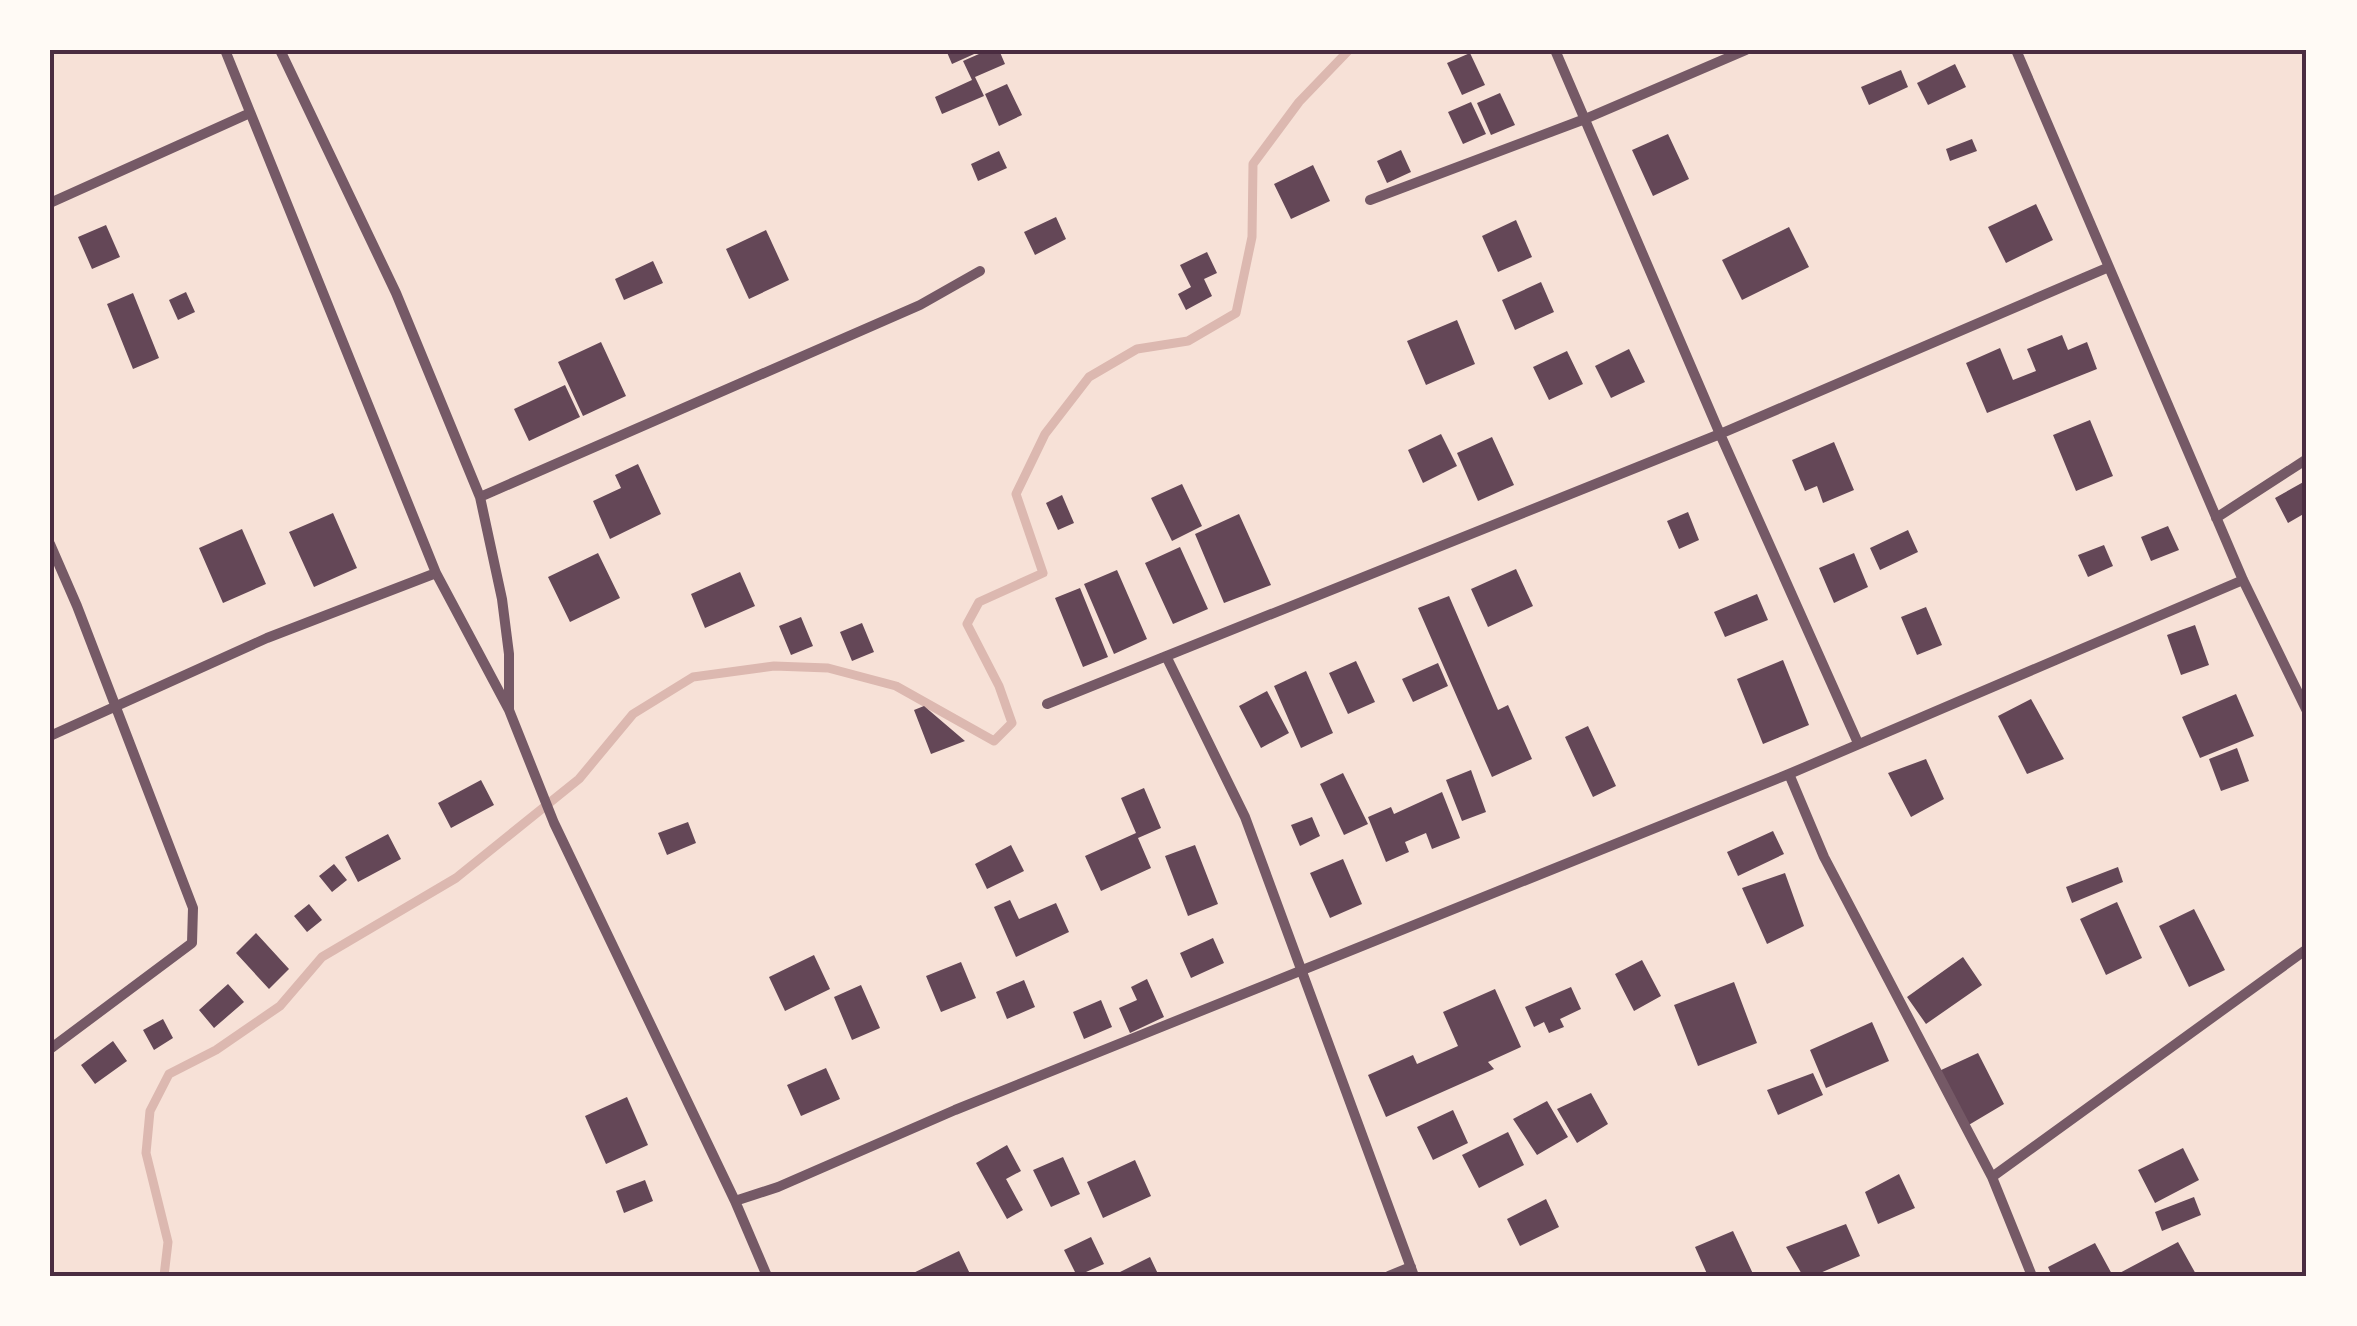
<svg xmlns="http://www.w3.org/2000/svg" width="2357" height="1326" viewBox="0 0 2357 1326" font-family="Karla,sans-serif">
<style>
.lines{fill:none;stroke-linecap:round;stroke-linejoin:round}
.stream{stroke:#dcb8b0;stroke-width:9}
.building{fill:#644757}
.minor{stroke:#755966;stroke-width:10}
.neatline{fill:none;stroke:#4a2c40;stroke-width:4}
</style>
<rect width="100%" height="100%" fill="#f7e1d7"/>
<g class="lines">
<path class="stream" d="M164,1276L168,1242L146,1153L150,1111L169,1074L216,1050L280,1006L322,957L456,878L579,779L633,714L693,677L774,666L828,668L896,686L994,741L1012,723L999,686L967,624L979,602L1043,573L1016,494L1045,434L1089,377L1137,349L1188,341L1236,313L1252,237L1253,164L1299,102L1349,50"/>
</g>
<path class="building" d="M946,50H983L952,64Z
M988,50H999L1005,64L975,77L984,96L942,114L935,97L972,80L963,61Z
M1470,53L1485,85L1462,95L1447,63Z
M1955,64L1966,87L1928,105L1917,83Z
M1901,70L1908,87L1869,105L1861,87Z
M1007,84L1022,115L999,126L985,94Z
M1500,93L1515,125L1491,135L1477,103Z
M1471,102L1486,134L1463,144L1448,112Z
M1668,134L1689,179L1653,196L1632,150Z
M1972,139L1977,151L1950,161L1946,149Z
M1401,150L1411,172L1387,183L1377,161Z
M999,151L1007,168L978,181L971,164Z
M1313,165L1330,201L1291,219L1274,184Z
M2036,204L2053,240L2006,263L1988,227Z
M1056,217L1066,239L1035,255L1024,232Z
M1516,220L1532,257L1498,272L1482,236Z
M106,225L120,257L92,269L78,237Z
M1789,227L1809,267L1742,300L1722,260Z
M766,230L789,280L749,299L726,249Z
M1207,252L1217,273L1204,279L1212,296L1186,310L1178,294L1191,287L1180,265Z
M653,261L663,283L624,300L615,279Z
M1541,282L1554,312L1515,330L1502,300Z
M186,292L195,312L178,320L169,300Z
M133,293L159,358L133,369L107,304Z
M1457,320L1475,364L1426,385L1407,341Z
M2062,335L2068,350L2087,342L2097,369L1987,413L1966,363L2000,348L2013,380L2036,371L2027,349Z
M601,342L626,396L583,416L558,362Z
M1629,349L1645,382L1611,398L1595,366Z
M1567,351L1583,384L1549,400L1533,367Z
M565,385L580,417L529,441L514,409Z
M2090,420L2113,476L2076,491L2053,435Z
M1441,434L1457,466L1423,483L1408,450Z
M1492,437L1514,485L1478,501L1457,453Z
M1834,442L1854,490L1823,503L1817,486L1805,491L1792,460Z
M638,464L661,514L610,539L593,501L621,488L615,475Z
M2307,480V512L2288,523L2275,498Z
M1182,484L1202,526L1172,541L1151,498Z
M1062,495L1074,523L1058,530L1046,503Z
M1688,512L1699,540L1679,549L1667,521Z
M333,513L357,568L314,587L289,532Z
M1239,514L1271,585L1224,603L1195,534Z
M2168,526L2179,550L2151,561L2141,537Z
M242,529L266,584L223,603L199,548Z
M1908,530L1918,552L1880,570L1870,548Z
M2104,545L2113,566L2088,577L2078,555Z
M1180,547L1208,609L1173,624L1145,563Z
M598,553L620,598L570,622L548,577Z
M1854,553L1868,587L1834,603L1819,568Z
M1516,569L1533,606L1488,627L1471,589Z
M1117,570L1147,639L1114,654L1084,584Z
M740,572L755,606L705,628L691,594Z
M1080,588L1108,657L1083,667L1055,598Z
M1757,594L1768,620L1725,637L1714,612Z
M1449,596L1498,710L1508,705L1532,759L1492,777L1418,608Z
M1926,607L1942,645L1917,655L1901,617Z
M801,617L813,646L791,655L779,626Z
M862,623L874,652L852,661L840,632Z
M2195,625L2209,665L2181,675L2167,635Z
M1783,660L1809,725L1763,744L1737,679Z
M1356,661L1375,702L1348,714L1329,673Z
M1438,663L1448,686L1413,702L1402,679Z
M1306,671L1333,733L1301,748L1274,686Z
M1267,691L1289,733L1261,748L1239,706Z
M2236,694L2254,736L2200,758L2182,717Z
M2031,699L2064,759L2027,774L1998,716Z
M924,706L965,741L931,754L914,710Z
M1588,726L1616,786L1593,797L1565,737Z
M2237,748L2249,781L2221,791L2209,759Z
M1926,759L1944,799L1911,817L1888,773Z
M1471,770L1486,812L1462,821L1446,780Z
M1343,773L1368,824L1344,835L1320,784Z
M481,780L494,805L451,828L438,803Z
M1144,788L1161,828L1138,838L1151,868L1101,891L1085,856L1136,833L1121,798Z
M1442,792L1460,838L1432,849L1426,833L1405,842L1409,852L1386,862L1368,817L1391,807L1394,814Z
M1312,817L1320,836L1300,846L1291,825Z
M688,822L696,843L667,855L658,833Z
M1773,831L1784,854L1738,876L1727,852Z
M388,834L401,859L358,882L345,857Z
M1011,845L1024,871L987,889L975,864Z
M1195,845L1218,904L1188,916L1165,856Z
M1343,859L1362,904L1330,918L1310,873Z
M334,864L347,880L332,892L319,876Z
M2118,867L2123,882L2072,903L2066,887Z
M1785,873L1804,926L1767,944L1742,888Z
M1010,900L1019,919L1056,903L1069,932L1016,957L994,907Z
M2117,902L2142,958L2106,975L2080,919Z
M309,904L322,920L307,932L294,916Z
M2194,909L2225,970L2189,987L2159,926Z
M256,933L289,969L269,989L236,953Z
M1213,938L1224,963L1191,978L1180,953Z
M814,955L830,989L785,1011L769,977Z
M1963,957L1982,985L1926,1024L1907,997Z
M1642,960L1661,996L1634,1011L1615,974Z
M961,962L976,998L941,1012L926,976Z
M1147,979L1164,1017L1130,1033L1119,1008L1137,1000L1131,987Z
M1024,980L1035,1007L1007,1019L996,992Z
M1734,982L1757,1043L1698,1066L1674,1005Z
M228,984L244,1002L214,1028L199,1010Z
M861,985L880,1028L852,1040L834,997Z
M1571,987L1581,1009L1560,1019L1564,1027L1549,1033L1544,1022L1534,1027L1525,1007Z
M1495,989L1521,1047L1488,1062L1494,1069L1386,1117L1368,1075L1413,1055L1417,1064L1458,1046L1443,1012Z
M1101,1000L1112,1027L1084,1039L1073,1012Z
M163,1019L173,1038L154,1050L143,1030Z
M1872,1022L1889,1061L1826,1088L1810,1050Z
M113,1041L127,1061L95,1084L81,1065Z
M1978,1053L2004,1104L1967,1126L1939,1071Z
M826,1068L840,1099L801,1116L787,1085Z
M1813,1073L1823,1095L1778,1115L1767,1090Z
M1591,1093L1608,1124L1577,1143L1557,1109Z
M627,1097L648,1145L606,1164L585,1116Z
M1547,1101L1568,1137L1537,1155L1513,1119Z
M1453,1110L1468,1143L1433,1160L1417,1127Z
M1508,1132L1524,1165L1479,1188L1462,1155Z
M1007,1145L1021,1171L1006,1179L1023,1210L1007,1219L976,1163Z
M2183,1148L2199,1180L2155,1203L2138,1170Z
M1063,1157L1080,1194L1051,1207L1033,1170Z
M1135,1160L1151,1196L1103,1218L1087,1182Z
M1899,1174L1915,1208L1878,1224L1865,1192Z
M645,1180L653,1201L624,1213L616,1191Z
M2194,1197L2201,1215L2162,1231L2155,1212Z
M1546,1199L1559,1227L1520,1246L1507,1219Z
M1846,1224L1860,1256L1813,1276H1803L1786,1247Z
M1733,1231L1754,1276H1708L1695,1247Z
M1091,1237L1104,1264L1077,1276L1064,1250Z
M2178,1242L2197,1276H2114Z
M2095,1243L2113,1276H2052L2048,1267Z
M959,1251L971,1276H907Z
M1150,1257L1159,1276H1120L1118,1273Z"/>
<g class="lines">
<path class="minor" d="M225,50L436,573L509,710L554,823L735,1201L767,1276
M280,50L396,293L480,497L502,599L509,654V709
M1555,50L1720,434L1858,743
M2016,50L2243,580L2307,711
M1370,200L1585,119L1746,50
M50,203L250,113
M480,497L920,305L980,271
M2216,518L2307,459
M50,544L77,606L193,908L192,943L50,1049
M1166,656L1245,817L1414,1276
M1047,704L1720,434L2109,267
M50,736L267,638L436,573
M1789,774L1824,857L1992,1177L2032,1276
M1992,1177L2307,949
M735,1201L778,1187L955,1110L1789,774L2243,580
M1389,1276L1411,1267"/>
</g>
<rect width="2357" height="1326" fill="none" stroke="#fffaf5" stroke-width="105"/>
<rect x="52" y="52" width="2252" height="1222" class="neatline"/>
</svg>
